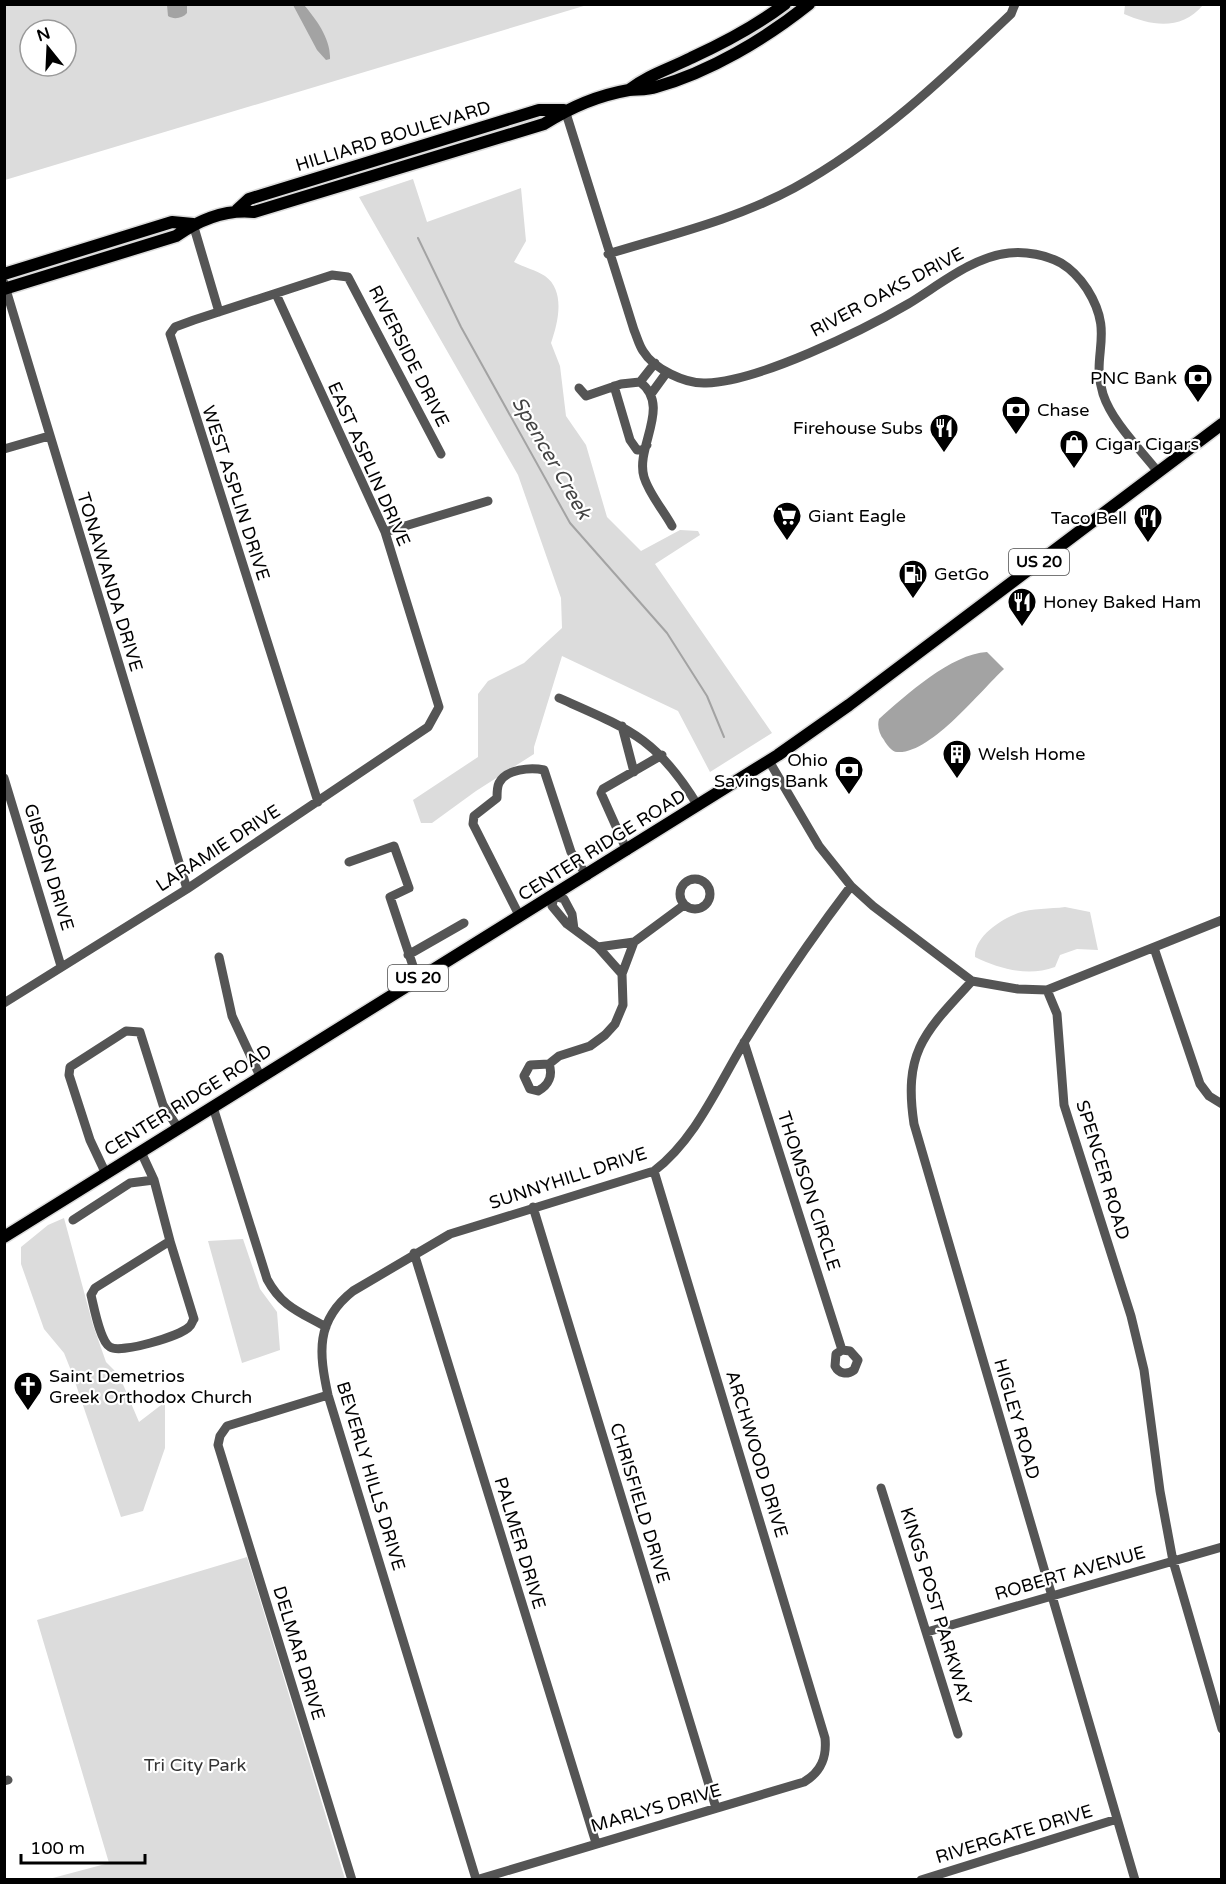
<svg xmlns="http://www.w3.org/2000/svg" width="1226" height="1884" viewBox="0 0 1226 1884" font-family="'Varela Round',sans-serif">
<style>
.green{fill:#dcdcdc;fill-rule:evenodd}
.water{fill:#a3a3a3}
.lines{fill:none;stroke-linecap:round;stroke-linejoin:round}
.stream{stroke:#a3a3a3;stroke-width:2}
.major-casing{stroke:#dbdbdb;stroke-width:15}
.minor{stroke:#555;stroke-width:9}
.major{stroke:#000;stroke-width:12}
.labels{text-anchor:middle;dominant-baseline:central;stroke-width:4.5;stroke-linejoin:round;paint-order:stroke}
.shield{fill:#fff;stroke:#4c4c4c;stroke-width:1.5}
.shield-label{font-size:16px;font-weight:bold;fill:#000}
.street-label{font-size:18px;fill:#000;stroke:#fff}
.poi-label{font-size:18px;fill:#000;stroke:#fff;text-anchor:start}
.park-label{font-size:18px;fill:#333;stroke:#fff}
.water-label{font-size:20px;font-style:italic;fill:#444;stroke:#fff}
</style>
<rect width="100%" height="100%" fill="#fff"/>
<path class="green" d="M5,5H587L5,180ZM30,30H66V66H30Z
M1125,5V4L1203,5C1181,31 1152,26 1124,14Z
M413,179L427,222L521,188L526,241L514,262C523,267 536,270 545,276C566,291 558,323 551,343L560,366L566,416L586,445L607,517L641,551L680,530L698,531L700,535L655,564L772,733L710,772L678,711L562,656L534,747V754L476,791L432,823H421L413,800L478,757V694L488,681L524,663L562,628L561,598L518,475L359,197Z
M1065,907L1090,912L1098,950L1077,949L1060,955L1055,967C1028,977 1000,969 975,957C974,937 1000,920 1018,913C1031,908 1051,909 1065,907Z
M64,1218L93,1325L106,1362L119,1375L139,1422L165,1402V1448L143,1511L121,1517L72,1373L64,1353L44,1329L21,1264V1247L48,1225Z
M243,1239L260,1289L277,1312L280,1350L242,1363L208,1241Z
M247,1557L345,1879H49L109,1863L37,1620Z"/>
<path class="water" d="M167,5H187V13C183,18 174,20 168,16Z
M293,5H304C316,19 331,39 330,59L326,60L317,50Z
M987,652L1004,669C981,690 930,755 897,752C892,752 886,744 884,740C879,734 877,726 879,719C906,695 951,654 987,652Z"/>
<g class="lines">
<path class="stream" d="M418,238L461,327L570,523L667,633L707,696L724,737"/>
<g class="major-casing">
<path id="major" d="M629,90C648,75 669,69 691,58C724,43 756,26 785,4
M237,210L249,199L539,110H564
M4,274L172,222L193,224
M4,289L176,236C199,220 226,209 254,212L544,124C569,108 600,95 629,90C638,89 647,90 656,87C710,72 765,39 809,4
M4,1237L778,755L849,705L1222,424"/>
</g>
<path class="minor" d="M565,110L634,330C637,337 639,345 643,351C654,369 685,384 706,383C757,382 862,331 908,304C938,286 972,257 1009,253C1025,251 1047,255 1061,263C1071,269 1081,280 1087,289C1116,335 1090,353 1103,394C1112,422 1140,449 1158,472
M193,224L219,312
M608,254C670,235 737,219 794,188C876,143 944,78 1011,14L1015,4
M4,283L187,889
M640,382L655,363
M614,386L630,440L637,450H643L647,445
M579,388L586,396L621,384L640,382C672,406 635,447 644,477C649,494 664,511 672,526
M651,394L667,372
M4,449L49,436
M385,532L488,501
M559,698C629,729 657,738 698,806
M622,726L634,772
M769,761L819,846L851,886L873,906L972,981L1018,989L1047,990L1222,920
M4,778L61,966
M318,802L170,334L175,327L194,320L332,275L348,277L441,454
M627,851L601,793L603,789L662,755
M349,862L394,846L409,888L390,897L417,978
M680 894a15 15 0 1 1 30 0a15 15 0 1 1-30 0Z
M520,917L473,824L474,816L497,798C497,794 497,787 499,783C506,769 531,767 544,770L571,852L587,876
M574,929L572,914L564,899L554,896L552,906L567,924L598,947L634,942L684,905
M1154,948L1200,1084L1209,1096L1222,1104
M408,955L464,923
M219,957L232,1016L260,1076
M622,974L634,942
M972,981C925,1032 903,1051 914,1124L1135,1880
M1047,990L1057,1014L1064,1105L1131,1316L1144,1370L1160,1491L1173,1561L1222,1729
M4,1003L187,889L428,727L439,707L385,532L276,294
M744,1042L842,1350L836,1354L835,1366C839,1374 847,1375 854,1370L858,1360L850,1351L842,1350
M549,1064C553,1075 549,1085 538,1091L530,1089L524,1076L530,1065L549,1064L559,1056L590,1046L605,1035L615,1024L623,1005L622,974L598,947
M213,1107L267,1279C282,1307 300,1312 326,1327
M141,1152L154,1180L170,1241
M106,1174L90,1140L69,1075L70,1067L126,1031L140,1032L163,1105L178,1128
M533,1207L716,1808
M73,1220L130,1183L154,1180
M170,1241L194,1319C192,1321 192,1325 189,1327C180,1336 121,1354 110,1347C100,1341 94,1307 91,1295L95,1288Z
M414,1253L596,1843
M328,1395L227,1426L220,1436L218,1445L352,1880
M881,1488L958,1734
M927,1632L1222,1547
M4,1781L8,1780
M476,1879L328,1395C319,1353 315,1321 353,1291L450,1234L654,1171C696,1139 718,1085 745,1041C778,987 813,936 851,886
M476,1880L804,1782C821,1772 827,1758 825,1738L654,1171
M921,1880L1117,1819"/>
<use href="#major" class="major"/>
</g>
<defs>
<g id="bank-pin" transform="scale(1.5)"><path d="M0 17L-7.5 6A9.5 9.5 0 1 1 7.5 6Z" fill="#000" stroke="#fff"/><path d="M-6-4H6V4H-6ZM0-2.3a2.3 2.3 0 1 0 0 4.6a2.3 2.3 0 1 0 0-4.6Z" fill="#fff"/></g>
<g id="restaurant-pin" transform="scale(1.5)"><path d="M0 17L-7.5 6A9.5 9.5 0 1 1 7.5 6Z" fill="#000" stroke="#fff"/><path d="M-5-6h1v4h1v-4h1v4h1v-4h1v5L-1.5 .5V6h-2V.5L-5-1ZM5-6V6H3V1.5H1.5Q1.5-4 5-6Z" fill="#fff"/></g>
<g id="shop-pin" transform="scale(1.5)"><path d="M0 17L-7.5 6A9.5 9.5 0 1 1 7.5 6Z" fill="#000" stroke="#fff"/><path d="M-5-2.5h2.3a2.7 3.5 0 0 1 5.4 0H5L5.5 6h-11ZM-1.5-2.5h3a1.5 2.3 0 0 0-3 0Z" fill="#fff"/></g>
<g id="supermarket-pin" transform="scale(1.5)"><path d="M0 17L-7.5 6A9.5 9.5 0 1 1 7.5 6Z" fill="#000" stroke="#fff"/><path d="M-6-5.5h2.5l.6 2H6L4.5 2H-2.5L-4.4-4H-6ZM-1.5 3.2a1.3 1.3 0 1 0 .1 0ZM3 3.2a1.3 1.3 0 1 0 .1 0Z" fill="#fff"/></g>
<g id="fuel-pin" transform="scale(1.5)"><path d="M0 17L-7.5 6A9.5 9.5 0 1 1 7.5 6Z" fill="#000" stroke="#fff"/><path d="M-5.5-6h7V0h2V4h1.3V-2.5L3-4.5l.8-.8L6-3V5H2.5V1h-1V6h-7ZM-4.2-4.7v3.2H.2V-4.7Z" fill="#fff"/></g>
<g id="building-pin" transform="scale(1.5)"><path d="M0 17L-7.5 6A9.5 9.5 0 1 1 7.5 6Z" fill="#000" stroke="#fff"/><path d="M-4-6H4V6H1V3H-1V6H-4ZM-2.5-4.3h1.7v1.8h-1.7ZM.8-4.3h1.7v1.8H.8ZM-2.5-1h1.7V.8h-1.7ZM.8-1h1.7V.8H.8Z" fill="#fff"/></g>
<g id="church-pin" transform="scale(1.5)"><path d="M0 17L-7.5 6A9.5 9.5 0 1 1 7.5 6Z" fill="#000" stroke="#fff"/><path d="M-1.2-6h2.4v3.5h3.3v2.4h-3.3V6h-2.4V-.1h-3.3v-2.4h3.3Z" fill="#fff"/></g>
</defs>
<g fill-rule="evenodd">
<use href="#bank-pin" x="1198" y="378"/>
<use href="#bank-pin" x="1016" y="410"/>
<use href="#restaurant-pin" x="944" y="428"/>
<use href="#shop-pin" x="1074" y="444"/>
<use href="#supermarket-pin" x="787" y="516"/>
<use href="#restaurant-pin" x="1148" y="518"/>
<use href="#fuel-pin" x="913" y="574"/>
<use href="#restaurant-pin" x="1022" y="602"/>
<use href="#building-pin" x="957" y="754"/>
<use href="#bank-pin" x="849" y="770"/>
<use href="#church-pin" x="28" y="1386"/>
</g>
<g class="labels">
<g class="shield">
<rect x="1009" y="549" width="60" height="26" rx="4.5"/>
<rect x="388" y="965" width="60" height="26" rx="4.5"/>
</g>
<g class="shield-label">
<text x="1039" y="562">US 20</text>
<text x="418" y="978">US 20</text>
</g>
<g class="street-label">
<text transform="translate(393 136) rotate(-17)">HILLIARD BOULEVARD</text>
<text transform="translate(887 292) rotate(-28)">RIVER OAKS DRIVE</text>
<text transform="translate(409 356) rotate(63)">RIVERSIDE DRIVE</text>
<text transform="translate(369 464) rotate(66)">EAST ASPLIN DRIVE</text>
<text transform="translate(236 493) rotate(72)">WEST ASPLIN DRIVE</text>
<text transform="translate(110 582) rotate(73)">TONAWANDA DRIVE</text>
<text transform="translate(602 845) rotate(-32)">CENTER RIDGE ROAD</text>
<text transform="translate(218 848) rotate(-33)">LARAMIE DRIVE</text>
<text transform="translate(49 867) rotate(73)">GIBSON DRIVE</text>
<text transform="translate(188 1100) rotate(-32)">CENTER RIDGE ROAD</text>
<text transform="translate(1103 1170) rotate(73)">SPENCER ROAD</text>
<text transform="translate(568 1178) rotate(-18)">SUNNYHILL DRIVE</text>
<text transform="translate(809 1191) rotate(72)">THOMSON CIRCLE</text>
<text transform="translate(1017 1419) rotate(74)">HIGLEY ROAD</text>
<text transform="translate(757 1454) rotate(73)">ARCHWOOD DRIVE</text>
<text transform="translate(371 1476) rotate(73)">BEVERLY HILLS DRIVE</text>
<text transform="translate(640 1503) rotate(73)">CHRISFIELD DRIVE</text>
<text transform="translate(520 1543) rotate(73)">PALMER DRIVE</text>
<text transform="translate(1070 1573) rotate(-16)">ROBERT AVENUE</text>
<text transform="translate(936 1606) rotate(73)">KINGS POST PARKWAY</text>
<text transform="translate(299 1653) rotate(73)">DELMAR DRIVE</text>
<text transform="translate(656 1808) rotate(-16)">MARLYS DRIVE</text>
<text transform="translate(1014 1834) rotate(-17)">RIVERGATE DRIVE</text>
</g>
<g class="poi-label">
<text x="1177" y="378" text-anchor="end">PNC Bank</text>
<text x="1037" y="410">Chase</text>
<text x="923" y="428" text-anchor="end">Firehouse Subs</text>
<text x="1095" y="444">Cigar Cigars</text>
<text x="808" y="516">Giant Eagle</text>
<text x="1127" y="518" text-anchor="end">Taco Bell</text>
<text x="934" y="574">GetGo</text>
<text x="1043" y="602">Honey Baked Ham</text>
<text x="978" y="754">Welsh Home</text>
<text x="828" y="760" text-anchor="end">Ohio<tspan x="828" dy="21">Savings Bank</tspan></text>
<text x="49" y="1376">Saint Demetrios<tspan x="49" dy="21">Greek Orthodox Church</tspan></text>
</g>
<g class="park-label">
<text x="195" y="1765">Tri City Park</text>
</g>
<g class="water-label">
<text transform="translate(551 458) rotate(60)">Spencer Creek</text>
</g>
</g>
<rect width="1226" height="1884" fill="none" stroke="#000000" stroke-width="12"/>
<g transform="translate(48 48) rotate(342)"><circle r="28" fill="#ffffff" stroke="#999999" stroke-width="1.5"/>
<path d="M0-4.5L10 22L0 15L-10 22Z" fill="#000000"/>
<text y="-9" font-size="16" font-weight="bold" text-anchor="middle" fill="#000000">N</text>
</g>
<path d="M21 1854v9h124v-9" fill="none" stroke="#000000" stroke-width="3"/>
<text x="30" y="1854" font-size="18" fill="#000000" stroke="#ffffff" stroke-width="4.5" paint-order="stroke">100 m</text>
</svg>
